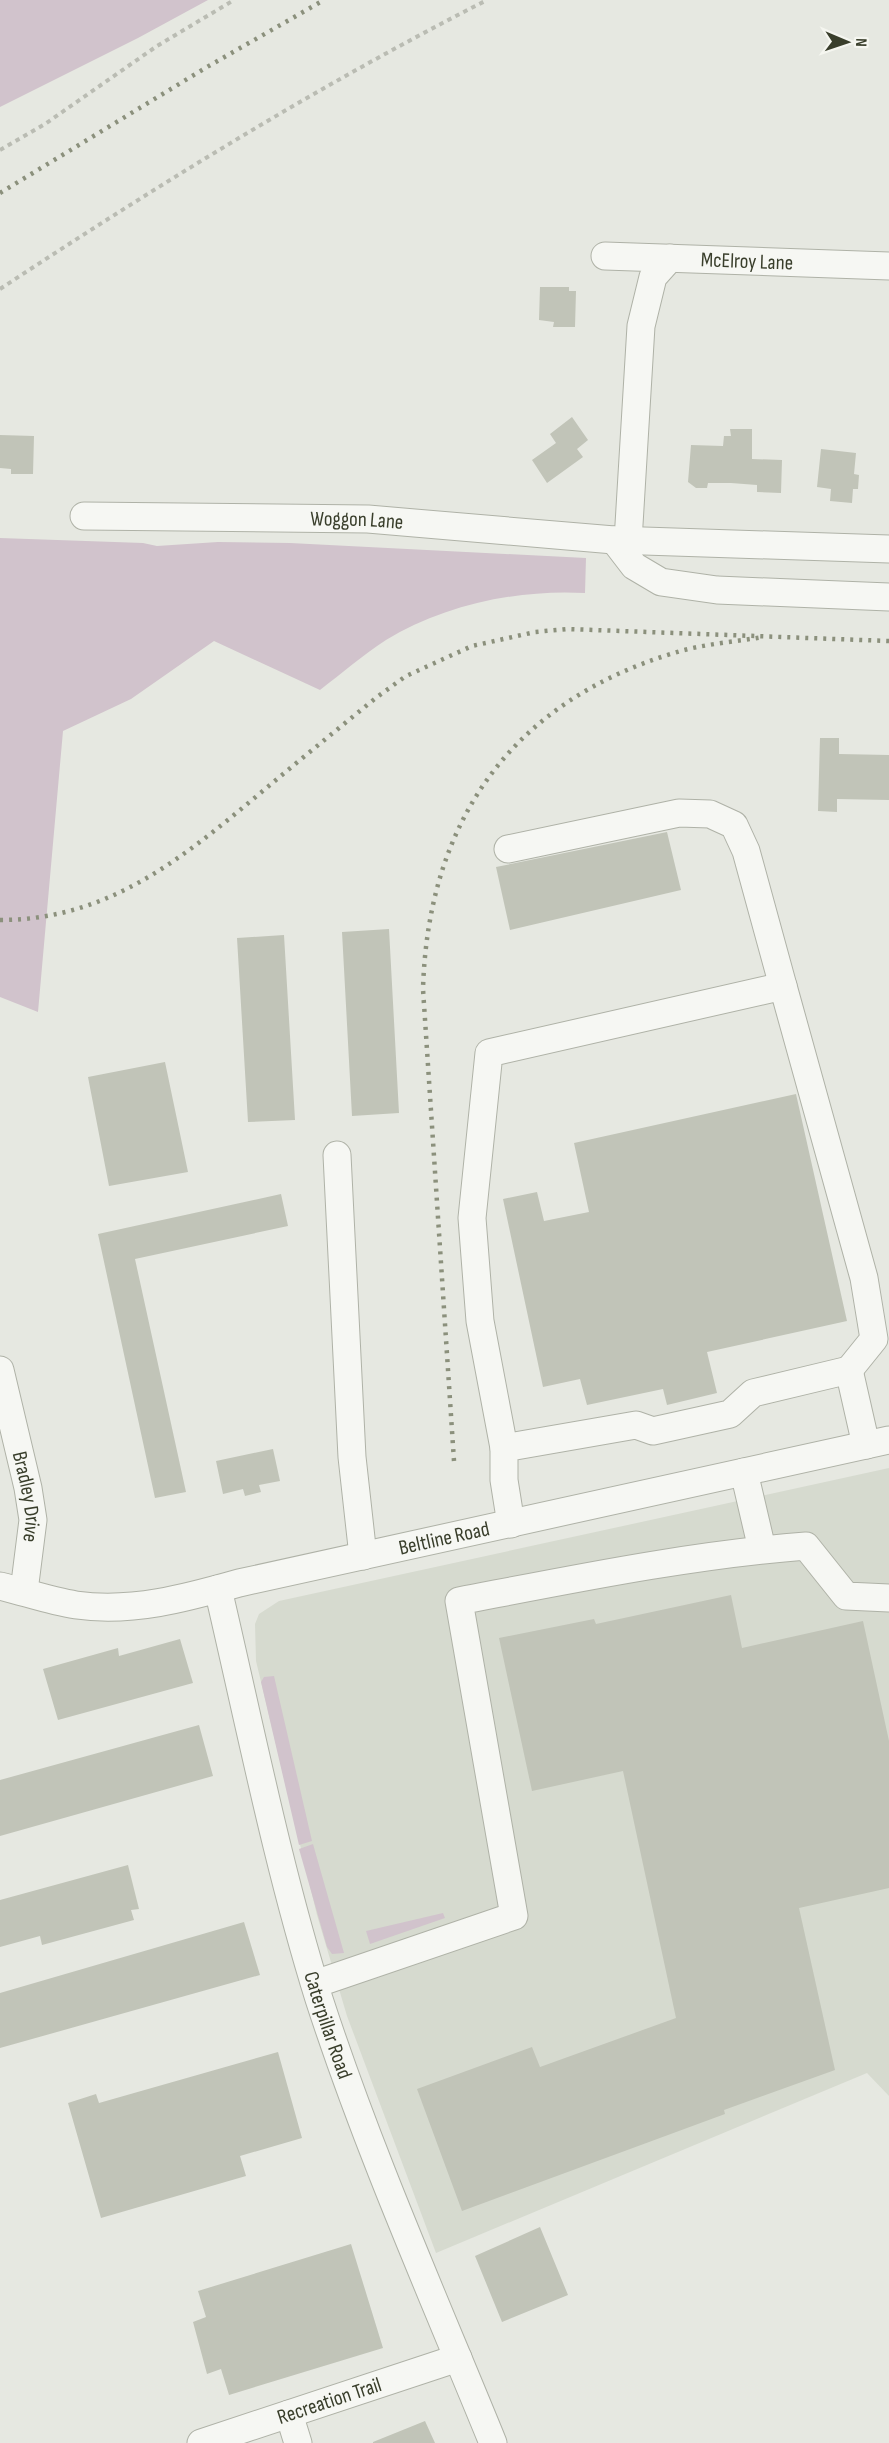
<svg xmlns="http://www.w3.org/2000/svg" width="889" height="2443" viewBox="0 0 889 2443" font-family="'Sofia Sans Condensed',sans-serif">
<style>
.built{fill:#d6dacf}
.green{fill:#d1c3cc}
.building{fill:#c1c4b8}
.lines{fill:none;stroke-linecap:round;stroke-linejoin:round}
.minor-casing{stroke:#afb2a7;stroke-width:29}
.path{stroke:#babcb3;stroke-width:4;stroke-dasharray:4.5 4.5;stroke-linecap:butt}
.minor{stroke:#f6f7f3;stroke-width:27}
.rail{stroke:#8b907c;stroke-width:4.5;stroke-dasharray:3 6;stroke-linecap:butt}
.labels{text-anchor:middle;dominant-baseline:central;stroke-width:4.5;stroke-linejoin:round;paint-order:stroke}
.street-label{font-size:21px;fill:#393e2b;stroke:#f5f6f0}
</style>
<rect width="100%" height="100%" fill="#e6e8e1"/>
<path class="built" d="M889,1468V2096L867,2073L436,2253L347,2016L317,1915L256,1661L255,1624L259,1614L279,1601Z"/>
<path class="green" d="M0,0H208L138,38L0,107Z
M0,538L143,543L157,546L218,542L290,543L586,558L585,593C519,589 443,605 386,640C363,655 342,673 320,690L214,641L131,699L63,731L38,1012L0,997Z
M274,1676L312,1841L299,1845L261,1682L264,1677Z
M313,1844L344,1953L332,1954L327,1947L299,1849Z
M443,1913L445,1918L370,1944L366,1931Z"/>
<path class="building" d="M540,287H569V291H576L575,327H553L554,322L539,320Z
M572,417L588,440L577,449L583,457L547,483L532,460L556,443L550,434Z
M730,429H752V459L782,460L781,493L757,492V485L731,483H708L707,488H696L688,482L691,445L723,446L724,436H731Z
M0,435L34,436L33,474H11V469L0,468Z
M821,449L856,453L854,474L859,475L858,489H853L852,503L830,501L831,489L817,487Z
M820,738H839V754L889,755V800L837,799V812L818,811Z
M667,832L681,890L510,930L496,867Z
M389,929L399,1113L352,1116L342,932Z
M284,935L295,1120L248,1122L237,938Z
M165,1062L188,1172L109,1186L88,1077Z
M796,1094L847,1321L707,1352L717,1393L667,1405L663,1389L587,1405L580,1379L543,1387L503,1199L537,1192L544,1221L589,1212L574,1143Z
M281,1194L288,1226L135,1259L186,1492L155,1498L98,1234Z
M273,1449L280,1481L259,1485L261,1492L245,1496L243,1489L223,1494L216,1461Z
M731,1595L742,1648L863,1621L889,1741V1888L799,1908L835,2070L724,2110L725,2114L462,2211L417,2089L532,2047L540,2067L676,2018L623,1771L532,1791L499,1638L594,1619L596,1624Z
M180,1639L193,1683L58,1720L43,1669L118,1648L119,1656Z
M199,1725L213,1776L0,1836V1780Z
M128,1865L139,1909L131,1910L134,1920L42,1945L40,1936L0,1947V1900Z
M244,1922L260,1975L0,2048V1993Z
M278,2052L302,2138L240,2156L246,2176L101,2218L68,2103L96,2094L99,2103Z
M540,2227L568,2295L502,2322L475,2256Z
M351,2244L383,2348L229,2395L221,2369L207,2374L193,2322L206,2317L198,2291Z
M425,2421L435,2443H373V2442Z"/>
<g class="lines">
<g class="minor-casing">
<g id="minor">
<path id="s1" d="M605,256L889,266"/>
<path id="s2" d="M84,516L368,519L614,540L889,549"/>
<path d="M614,540L634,566L661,582L717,590L889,597"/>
<path d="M628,541L641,326L653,277L670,258"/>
<path d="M508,849L679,813L710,814L734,825L746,851L783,986"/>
<path d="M337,1155L352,1457L363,1556"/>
<path id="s3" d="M0,1370L28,1488L33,1520L24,1591"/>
<path d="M504,1448L480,1321L472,1218L489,1053L783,986L864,1278L874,1339L849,1370"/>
<path d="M744,1472L762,1549"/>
<path d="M511,1524L504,1480V1448L636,1425L653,1431L730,1414L753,1393L849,1370L866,1445"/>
<path id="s4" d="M0,1586C25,1592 50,1601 76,1605C132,1613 186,1598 239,1583L889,1440"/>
<path id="s5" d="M218,1589C250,1726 277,1864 319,1999C368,2150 433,2296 493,2443"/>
<path d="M315,1984L514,1916L459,1601C574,1579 690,1555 806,1546L846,1596L889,1598"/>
<path d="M289,2414L298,2443"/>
<path id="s6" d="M201,2443L458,2358"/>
</g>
</g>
<path class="path" d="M0,150L45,124L157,46L234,0
M0,289C158,185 318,86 487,0"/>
<use href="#minor" class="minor"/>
<path class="rail" d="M0,193L207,67L324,0
M0,920C110,920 185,856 264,790C301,759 339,728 377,697L406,676L472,646L535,632L567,629L889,641
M454,1461L423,989C428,822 511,702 674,653C702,644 734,642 763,637"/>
</g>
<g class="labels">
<g class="street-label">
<text stroke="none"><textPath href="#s1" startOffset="142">McElroy Lane</textPath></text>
<text stroke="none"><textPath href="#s2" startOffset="273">Woggon Lane</textPath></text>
<text stroke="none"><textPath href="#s3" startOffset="130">Bradley Drive</textPath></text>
<text stroke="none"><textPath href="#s4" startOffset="454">Beltline Road</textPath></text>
<text stroke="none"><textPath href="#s5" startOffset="450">Caterpillar Road</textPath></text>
<text stroke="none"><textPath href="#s6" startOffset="135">Recreation Trail</textPath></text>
</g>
</g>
<g transform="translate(847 42) rotate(92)" stroke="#f5f6f0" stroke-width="4.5" paint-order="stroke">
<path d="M0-4.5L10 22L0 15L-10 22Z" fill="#393e2b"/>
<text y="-9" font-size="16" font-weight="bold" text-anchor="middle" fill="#393e2b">N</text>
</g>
</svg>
